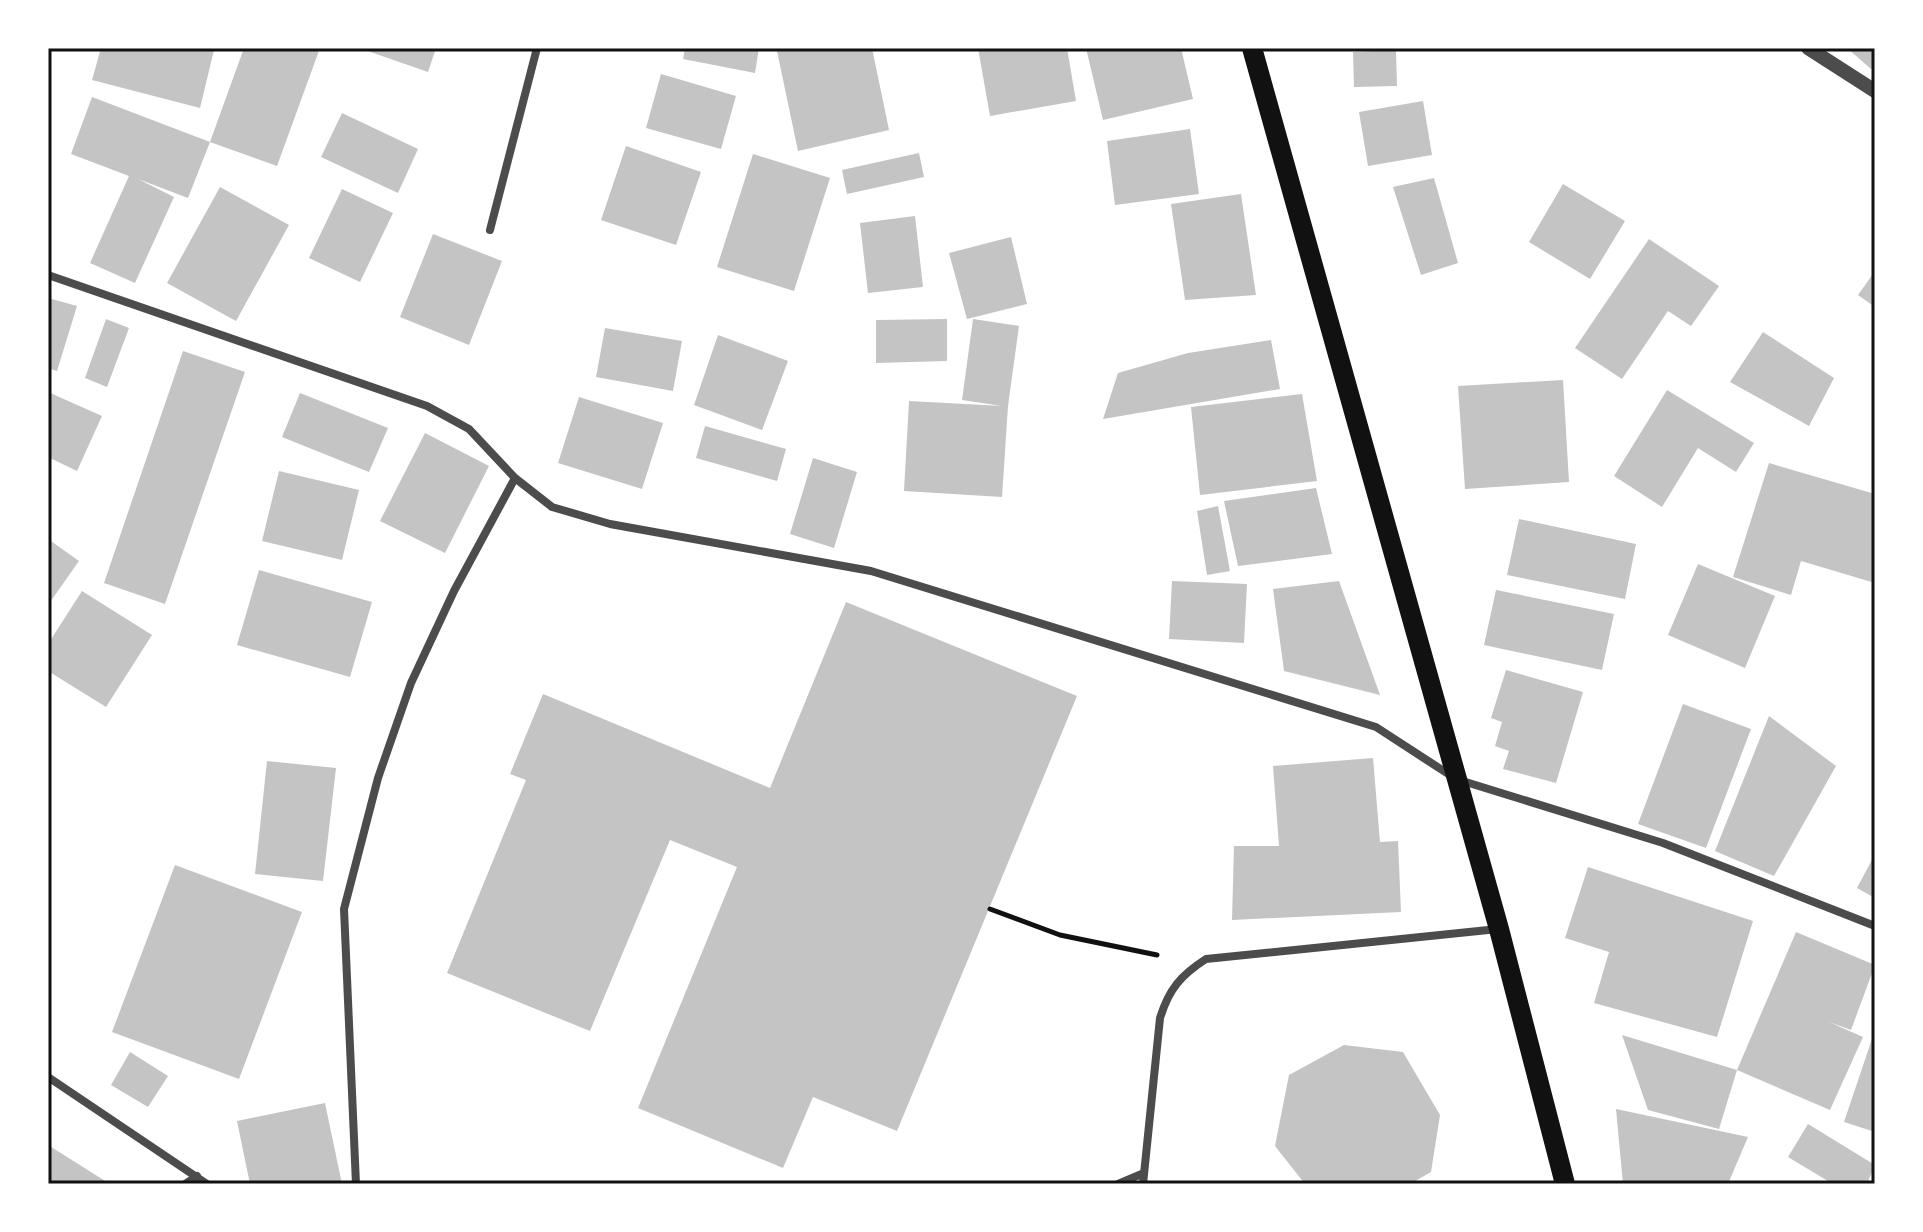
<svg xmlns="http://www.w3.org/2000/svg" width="1923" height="1232" viewBox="0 0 1923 1232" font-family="'Fira Sans Condensed',sans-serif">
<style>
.building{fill:#c4c4c4}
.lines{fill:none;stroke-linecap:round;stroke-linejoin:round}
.path{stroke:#111;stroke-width:5}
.minor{stroke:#4c4c4c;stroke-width:8}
.tertiary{stroke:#4c4c4c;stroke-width:14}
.primary{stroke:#111;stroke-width:20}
.neatline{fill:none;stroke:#111;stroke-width:3}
</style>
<rect width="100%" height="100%" fill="#fff"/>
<path class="building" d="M101,48L214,50L200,108L92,80Z
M244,48H320L277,166L210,142Z
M359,48H436L428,72Z
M685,48H759L755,73L683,59Z
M792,48H872L889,130L798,151L777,51Z
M978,48H1067L1076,101L990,116Z
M1086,48H1181L1193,99L1103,120Z
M1847,48H1875V66L1871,69Z
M1396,50L1397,86L1354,87L1353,52Z
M661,74L736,96L721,149L646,128Z
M92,97L210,142L188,198L138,179L174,197L135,283L90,263L129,176L71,154Z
M1423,101L1432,155L1368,166L1359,112Z
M342,113L418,149L398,193L321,157Z
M1190,129L1199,194L1115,205L1107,141Z
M626,146L701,172L676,245L601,220Z
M919,153L924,177L847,194L842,170Z
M753,154L830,178L794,291L717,267Z
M1434,178L1458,263L1421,275L1393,187Z
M1563,184L1625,221L1590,279L1529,242Z
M220,187L289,225L236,321L167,283Z
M342,189L393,213L360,282L309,258Z
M1241,194L1256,295L1185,300L1171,204Z
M915,216L923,287L868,293L860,223Z
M433,234L502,261L469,345L400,317Z
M1011,237L1027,304L967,319L949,253Z
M1649,239L1719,286L1691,326L1668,311L1622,379L1575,348Z
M1875,271V307L1858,295Z
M48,298L77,306L57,371L48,368Z
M106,319L129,328L107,387L85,378Z
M947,319V361L876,363V320Z
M973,319L1019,326L1008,406L1002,497L904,491L909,401L1002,406L962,400Z
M605,328L682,341L673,391L596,377Z
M1763,332L1834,378L1809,426L1730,382Z
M718,335L788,361L762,430L694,405Z
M1271,340L1280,389L1103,419L1118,373L1188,353Z
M183,351L245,372L165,604L104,583Z
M1563,380L1569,482L1465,489L1458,386Z
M1667,390L1754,443L1736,472L1698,448L1662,507L1614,476Z
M48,392L102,416L77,471L48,457Z
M300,393L388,428L369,472L282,437Z
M1302,394L1317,481L1200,495L1191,407Z
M579,397L663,423L642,489L558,463Z
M705,426L786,449L777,481L696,458Z
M425,433L489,466L445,553L380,521Z
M813,458L857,472L834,548L790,534Z
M1769,463L1875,494V583L1801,561L1791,595L1733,577Z
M279,471L359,490L342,560L262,541Z
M1316,488L1332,554L1238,566L1224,501Z
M1218,506L1230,571L1207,575L1197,511Z
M1519,519L1636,544L1625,599L1507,575Z
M48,539L79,561L48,605Z
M1698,564L1775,596L1745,668L1668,635Z
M259,570L372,602L350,677L237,645Z
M1172,581L1247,584L1244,643L1169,639Z
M1339,581L1380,695L1284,671L1273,589Z
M1496,590L1614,614L1602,670L1484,645Z
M82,591L152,635L106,707L48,671V644Z
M846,602L1077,696L897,1131L813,1097L783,1168L638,1108L737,867L670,840L590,1031L447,973L526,780L510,774L543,694L770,788Z
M1506,670L1583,692L1556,783L1503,769L1509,751L1495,746L1502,722L1491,718Z
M1683,704L1751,729L1706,848L1638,824Z
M1769,716L1836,766L1774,876L1715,851Z
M1373,758L1380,842L1398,841L1401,912L1232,920L1234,846H1279L1273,766Z
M267,761L336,768L323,881L255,874Z
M1875,854V898L1857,888Z
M175,865L302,912L239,1079L112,1032Z
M1588,867L1753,921L1717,1037L1594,1003L1609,952L1565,938Z
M1796,932L1875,965L1851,1030L1829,1022L1863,1037L1830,1110L1737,1070L1719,1129L1648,1110L1622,1035L1737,1070Z
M1874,1033H1875V1132L1844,1122Z
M1344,1045L1403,1052L1440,1115L1431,1172L1410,1184H1305L1275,1146L1289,1075Z
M130,1052L168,1076L148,1107L111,1085Z
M325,1103L342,1184H250L237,1121Z
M1616,1109L1748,1137L1728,1184H1623Z
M1808,1124L1875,1165L1867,1184H1833L1788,1157Z
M48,1145L110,1184H48Z"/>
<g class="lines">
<path class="path" d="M990,909L1060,935L1157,955"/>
<path class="minor" d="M490,230L537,48
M48,275L427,406L469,429L515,478L552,507L610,524L871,571L1376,727L1456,779L1663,843L1875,926
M48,1077L207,1184
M185,1184L197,1176
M356,1184L344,909L378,778L411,683L454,591L515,478
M1118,1184L1144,1173
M1143,1184L1160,1018C1169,989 1181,975 1206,959L1498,929"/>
<path class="tertiary" d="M1808,48L1875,91"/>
<path class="primary" d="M1252,48L1499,929L1565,1184"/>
</g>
<rect width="1923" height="1232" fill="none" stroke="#ffffff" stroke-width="100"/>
<rect x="50" y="50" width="1823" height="1132" class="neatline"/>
</svg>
